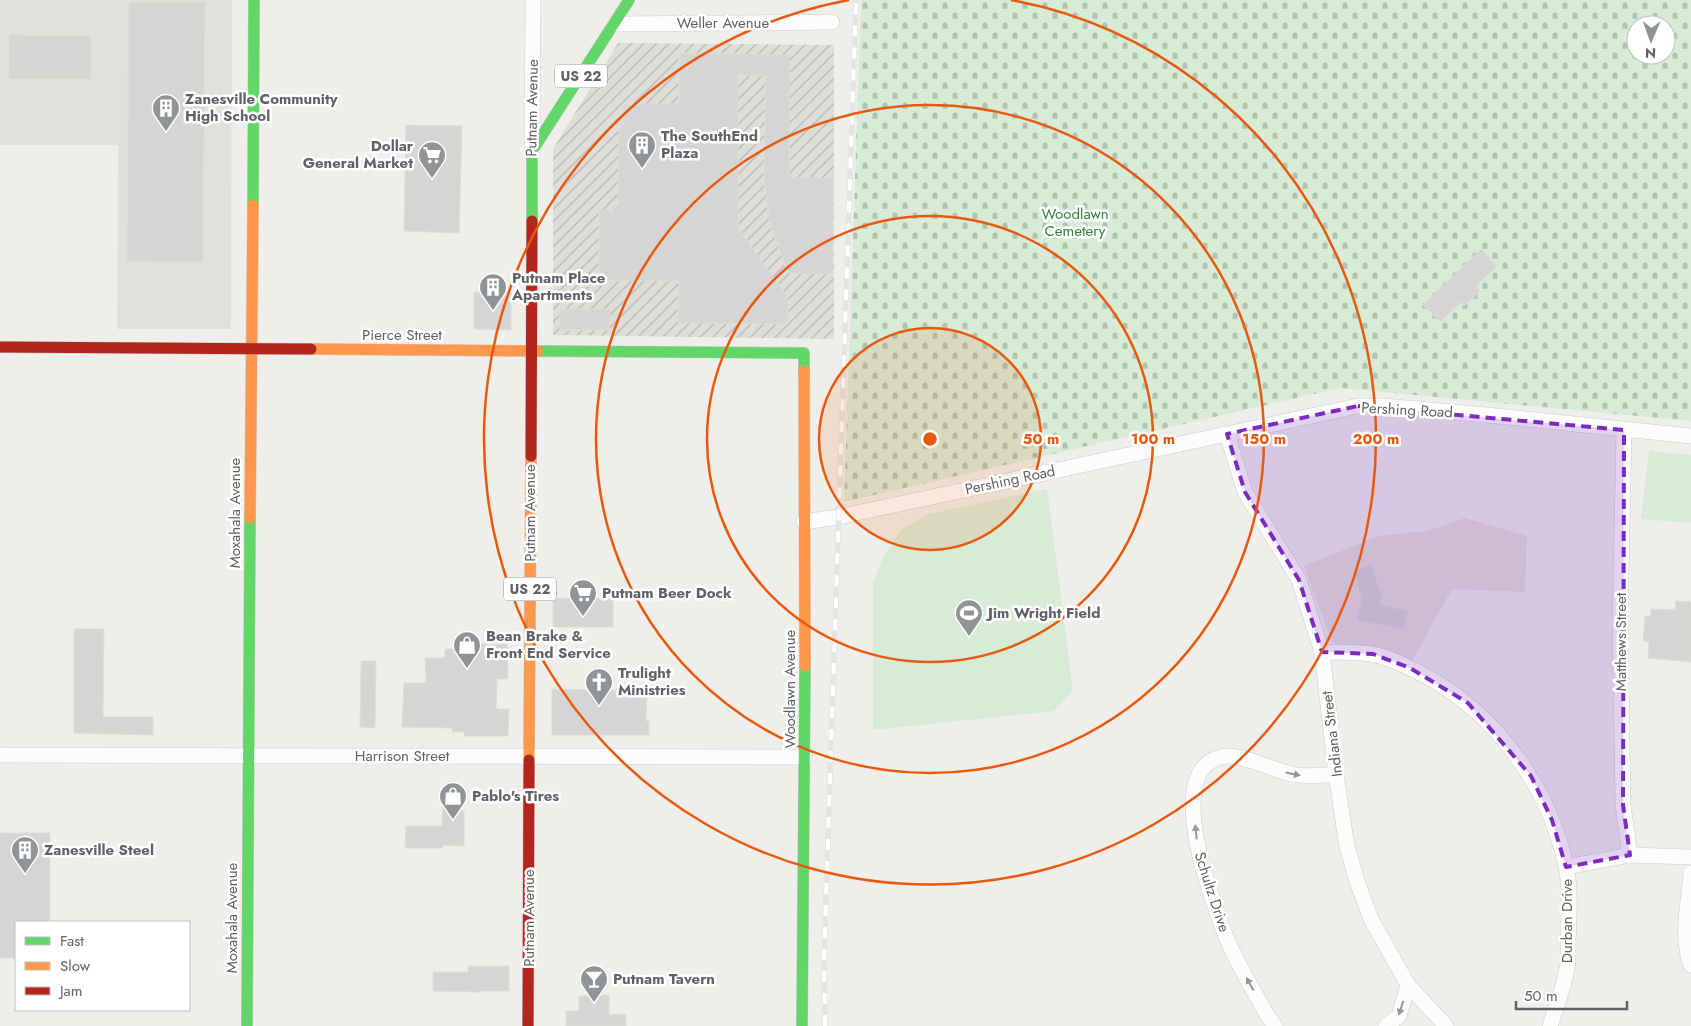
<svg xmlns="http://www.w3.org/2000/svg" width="1691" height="1026" viewBox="0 0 1691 1026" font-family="Jost,sans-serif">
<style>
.industrial{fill:url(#industrial-furrows)}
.education{fill:#e2e0da}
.cemetery{fill:url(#cemetery-stones);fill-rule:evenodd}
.pitch{fill:#d8ebd6}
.building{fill:#d6d5d3;stroke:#deddd9}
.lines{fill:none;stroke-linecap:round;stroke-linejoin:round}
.street-casing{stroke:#cbcccc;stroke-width:16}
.fast-casing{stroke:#cacacb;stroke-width:12}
.slow-casing{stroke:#cacacb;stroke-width:12}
.jam-casing{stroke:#cacacb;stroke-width:12}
.street{stroke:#fdfcfc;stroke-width:15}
.fast{stroke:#63d668;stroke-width:11}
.slow{stroke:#ff974d;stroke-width:11}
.jam{stroke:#b3261e;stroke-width:11}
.rail-casing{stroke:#e4e4e4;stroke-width:5.5}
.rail{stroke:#fff;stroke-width:4;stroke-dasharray:11;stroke-linecap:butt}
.oneway{fill:#96999c}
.marked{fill:#7b2cbf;fill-opacity:0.2;stroke:#7b2cbf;stroke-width:4;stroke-dasharray:10 6;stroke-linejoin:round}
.ring{fill:none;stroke:#e8590c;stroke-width:2.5}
.labels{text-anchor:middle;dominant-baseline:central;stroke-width:5;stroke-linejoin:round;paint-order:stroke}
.shield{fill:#fff;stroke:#8f9295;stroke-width:1}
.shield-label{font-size:14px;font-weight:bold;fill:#5f6368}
.street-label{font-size:15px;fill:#5f6368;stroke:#fff}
.poi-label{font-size:15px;font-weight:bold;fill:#5f6368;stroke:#fff;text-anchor:start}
.park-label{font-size:15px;fill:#348238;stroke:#fff}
.centre{fill:#e8590c;stroke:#fff;stroke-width:2.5}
.ring-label{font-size:15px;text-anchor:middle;font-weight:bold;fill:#e8590c;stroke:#fff;stroke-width:5;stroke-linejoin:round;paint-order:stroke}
</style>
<defs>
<pattern id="industrial-furrows" width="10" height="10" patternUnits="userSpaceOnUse" patternTransform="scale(1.25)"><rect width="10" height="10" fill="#dfddda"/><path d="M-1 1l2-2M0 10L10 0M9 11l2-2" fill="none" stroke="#b8b7b5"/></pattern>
<pattern id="cemetery-stones" width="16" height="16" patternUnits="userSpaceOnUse" patternTransform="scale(1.25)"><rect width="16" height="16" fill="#d8ebd6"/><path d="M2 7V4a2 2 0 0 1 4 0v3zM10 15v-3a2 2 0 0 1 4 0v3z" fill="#b2c2b1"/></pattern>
</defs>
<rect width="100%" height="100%" fill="#efeeea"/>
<path class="industrial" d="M618,43L834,45V339L553,335V149Z"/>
<path class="education" d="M0,0H232L231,329H117L118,145H0Z
M1465,518L1527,536L1525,592L1452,589L1412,661L1332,643L1304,566L1379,536L1427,531Z"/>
<path class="cemetery" d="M861,0H1691V421L1340,388L844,502ZM1636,25H1666V55H1636Z"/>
<path class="pitch" d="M1649,451L1691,455V523L1641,519Z
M1047,489L1073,691L1054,711L873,730V583L883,557L901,530L929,514Z"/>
<path class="building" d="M129,2H205L203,262L127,261Z
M9,35L91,36V79H9Z
M679,53L790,55L789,177L833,178L832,274L788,273L772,229L767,206L764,179L766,76L738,75V228L788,298V324L678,323L679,281L599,280V210H618L619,127H623V104H679Z
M406,125L462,126L459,233L404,231Z
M1481,249L1497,266L1476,286L1480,291L1464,306L1461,302L1440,322L1423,305Z
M474,292H511V330L474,329Z
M560,309H610L609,330H560Z
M1371,565L1382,596L1380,605L1408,611L1404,629L1357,620L1362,597L1353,572Z
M553,598L613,599V627H553Z
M1676,601L1691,602V662L1648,658L1649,642L1643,641L1645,616L1650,617L1651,609L1675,610Z
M74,629H104L103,717H153V735L74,733Z
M454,644H507L508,679H497L496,709H509L508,736H464V732H452V728L402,727L404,683H426L425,658H445V649H454Z
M361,661H376L375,728L360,727Z
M552,689L647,691L646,721H649V735H552Z
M443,788L463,789L462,811H464V846L443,845L442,848H405L406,826H442Z
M0,833H50V922H16V958H0Z
M468,966H509V991H480V992L433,991V972H468Z
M609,995V1015L626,1014V1026H566V1011H579V996Z"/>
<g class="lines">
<g class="street-casing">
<path id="street" d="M615,24L832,22
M532,151L533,0
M1624,430L1620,624L1623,805L1630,855
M1227,434L1245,492L1299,580L1322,652L1336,774L1347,847L1358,884L1371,919L1408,985L1446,1026
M804,522L838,517L1358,406H1383L1487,415L1691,436
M1322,652C1338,652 1355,652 1371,654C1389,657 1408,667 1424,675C1496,714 1549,786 1566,866C1571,890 1569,917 1568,942C1568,950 1569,960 1567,968C1564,987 1556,1007 1550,1026
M0,755L805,757
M1566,867L1630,855L1691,857
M1691,873C1689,902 1680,937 1691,965
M1275,1026L1267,1015C1253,989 1237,964 1226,937C1213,902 1162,771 1221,757C1238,752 1273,770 1291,774C1307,777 1320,776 1336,774
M1386,1026L1399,1016L1408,985"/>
</g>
<g class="fast-casing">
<path id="fast" d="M253,205L254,0
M532,221V151L629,0
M538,351L804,353V371
M247,1026L250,518
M802,1026L805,666"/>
</g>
<g class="slow-casing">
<path id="slow" d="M311,349L538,351
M804,371L805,666
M250,518L253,205
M529,760L531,456"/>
</g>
<g class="jam-casing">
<path id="jam" d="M0,347L311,349
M531,456L532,221
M528,1026L529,760"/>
</g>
<use href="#street" class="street"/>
<use href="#fast" class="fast"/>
<use href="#slow" class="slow"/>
<use href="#jam" class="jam"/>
<g class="rail-casing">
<path id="rail" d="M825,1026L824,958L856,0"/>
</g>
<use href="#rail" class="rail"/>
</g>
<defs><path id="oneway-solid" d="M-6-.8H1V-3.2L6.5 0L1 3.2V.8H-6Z" transform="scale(1.25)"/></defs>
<g class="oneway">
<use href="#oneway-solid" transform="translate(1293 774) rotate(11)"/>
<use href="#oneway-solid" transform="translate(1196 832) rotate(-96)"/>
<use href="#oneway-solid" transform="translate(1250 984) rotate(-119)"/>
<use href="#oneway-solid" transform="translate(1401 1008) rotate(108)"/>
</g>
<path class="marked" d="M1358,406L1624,430L1623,805L1630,855L1566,867L1552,820L1531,776L1468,703L1410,668L1373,654L1322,652L1299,580L1245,492L1227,434Z"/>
<circle cx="930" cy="439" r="111" fill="#e8590c" fill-opacity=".12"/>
<g class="ring">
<circle cx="930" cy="439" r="111"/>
<circle cx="930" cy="439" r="223"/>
<circle cx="930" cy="439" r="334"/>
<path d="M1011 0A446 446 0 1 1 849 0"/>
</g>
<defs>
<g id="building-pin" transform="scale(1.4375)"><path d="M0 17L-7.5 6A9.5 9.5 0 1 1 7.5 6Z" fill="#919496" stroke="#fff"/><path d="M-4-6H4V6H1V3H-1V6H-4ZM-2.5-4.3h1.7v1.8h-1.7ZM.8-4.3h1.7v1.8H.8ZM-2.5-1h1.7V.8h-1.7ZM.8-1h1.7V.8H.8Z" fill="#fff"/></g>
<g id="supermarket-pin" transform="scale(1.4375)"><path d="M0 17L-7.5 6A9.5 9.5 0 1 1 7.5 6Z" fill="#919496" stroke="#fff"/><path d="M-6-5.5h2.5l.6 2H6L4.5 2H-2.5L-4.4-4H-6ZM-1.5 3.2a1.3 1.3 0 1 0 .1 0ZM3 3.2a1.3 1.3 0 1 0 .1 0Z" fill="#fff"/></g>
<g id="stadium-pin" transform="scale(1.4375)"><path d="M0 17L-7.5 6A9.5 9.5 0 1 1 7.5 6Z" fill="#919496" stroke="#fff"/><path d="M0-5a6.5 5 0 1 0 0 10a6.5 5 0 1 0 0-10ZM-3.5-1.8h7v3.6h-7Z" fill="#fff"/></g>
<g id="shop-pin" transform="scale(1.4375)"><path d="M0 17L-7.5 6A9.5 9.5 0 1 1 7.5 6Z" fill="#919496" stroke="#fff"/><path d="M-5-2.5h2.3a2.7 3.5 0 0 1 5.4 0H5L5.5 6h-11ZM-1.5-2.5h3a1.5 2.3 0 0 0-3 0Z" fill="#fff"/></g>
<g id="church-pin" transform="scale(1.4375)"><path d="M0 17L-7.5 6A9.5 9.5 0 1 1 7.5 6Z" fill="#919496" stroke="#fff"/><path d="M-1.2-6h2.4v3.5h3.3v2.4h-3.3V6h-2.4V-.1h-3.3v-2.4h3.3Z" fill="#fff"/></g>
<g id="bar-pin" transform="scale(1.4375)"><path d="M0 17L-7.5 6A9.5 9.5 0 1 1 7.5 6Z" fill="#919496" stroke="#fff"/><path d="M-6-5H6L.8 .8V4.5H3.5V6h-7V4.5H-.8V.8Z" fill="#fff"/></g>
</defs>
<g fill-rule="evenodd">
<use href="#building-pin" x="166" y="108"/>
<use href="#building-pin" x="642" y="145"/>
<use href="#supermarket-pin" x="432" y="155"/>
<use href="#building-pin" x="493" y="287"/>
<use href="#supermarket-pin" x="583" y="593"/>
<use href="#stadium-pin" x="969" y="613"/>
<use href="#shop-pin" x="467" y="645"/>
<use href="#church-pin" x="599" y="682"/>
<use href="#shop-pin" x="453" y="796"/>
<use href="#building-pin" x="25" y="850"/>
<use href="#bar-pin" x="594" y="979"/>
</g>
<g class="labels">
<g class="shield">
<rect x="555" y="64.5" width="52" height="23" rx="4"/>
<rect x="504" y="577.5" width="52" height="23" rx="4"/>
</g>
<g class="shield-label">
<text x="581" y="76">US 22</text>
<text x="530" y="589">US 22</text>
</g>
<g class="street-label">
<text x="723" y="23">Weller Avenue</text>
<text transform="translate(532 108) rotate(-89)">Putnam Avenue</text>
<text x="402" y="335">Pierce Street</text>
<text transform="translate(1407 410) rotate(3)">Pershing Road</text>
<text transform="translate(1010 480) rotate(-12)">Pershing Road</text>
<text transform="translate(235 513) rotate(-90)">Moxahala Avenue</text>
<text transform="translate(530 513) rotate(-90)">Putnam Avenue</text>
<text transform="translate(1621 642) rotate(-90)">Matthews Street</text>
<text transform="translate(790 689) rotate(-90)">Woodlawn Avenue</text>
<text transform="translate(1332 734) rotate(-97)">Indiana Street</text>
<text x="402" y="756">Harrison Street</text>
<text transform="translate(1212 892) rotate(72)">Schultz Drive</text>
<text transform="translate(232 918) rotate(-90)">Moxahala Avenue</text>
<text transform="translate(529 918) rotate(-90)">Putnam Avenue</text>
<text transform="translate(1567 921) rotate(-90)">Durban Drive</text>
</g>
<g class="poi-label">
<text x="185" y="99">Zanesville Community<tspan x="185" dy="17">High School</tspan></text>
<text x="661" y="136">The SouthEnd<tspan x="661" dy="17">Plaza</tspan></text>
<text x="413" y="146" text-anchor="end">Dollar<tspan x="413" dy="17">General Market</tspan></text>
<text x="512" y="278">Putnam Place<tspan x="512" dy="17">Apartments</tspan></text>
<text x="602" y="593">Putnam Beer Dock</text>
<text x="988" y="613">Jim Wright Field</text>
<text x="486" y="636">Bean Brake &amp;<tspan x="486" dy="17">Front End Service</tspan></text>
<text x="618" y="673">Trulight<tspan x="618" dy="17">Ministries</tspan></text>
<text x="472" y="796">Pablo's Tires</text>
<text x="44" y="850">Zanesville Steel</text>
<text x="613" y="979">Putnam Tavern</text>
</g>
<g class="park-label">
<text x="1075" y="214">Woodlawn<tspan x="1075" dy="17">Cemetery</tspan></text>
</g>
</g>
<circle cx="930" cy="439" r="8" class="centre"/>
<g class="ring-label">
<text x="1041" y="444">50 m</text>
<text x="1153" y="444">100 m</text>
<text x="1264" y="444">150 m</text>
<text x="1376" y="444">200 m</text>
</g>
<rect x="15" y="921" width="175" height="90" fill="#ffffff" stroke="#bfc1c3"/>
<rect x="25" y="937" width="25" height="8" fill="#63d668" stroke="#bfc1c3"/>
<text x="60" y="946" font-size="15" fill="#5f6368">Fast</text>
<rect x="25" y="962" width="25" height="8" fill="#ff974d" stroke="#bfc1c3"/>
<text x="60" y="971" font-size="15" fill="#5f6368">Slow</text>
<rect x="25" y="987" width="25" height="8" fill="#b3261e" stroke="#bfc1c3"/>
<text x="60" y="996" font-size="15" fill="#5f6368">Jam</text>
<g transform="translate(1651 40) rotate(182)"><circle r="24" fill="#ffffff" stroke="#bfc1c3"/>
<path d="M0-4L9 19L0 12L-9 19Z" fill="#919496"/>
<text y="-8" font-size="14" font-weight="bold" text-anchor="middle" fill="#5f6368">N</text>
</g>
<path d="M1516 1001v8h111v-8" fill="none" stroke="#5f6368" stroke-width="2.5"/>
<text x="1524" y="1001" font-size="15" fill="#5f6368" stroke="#ffffff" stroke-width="4" paint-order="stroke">50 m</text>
</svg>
